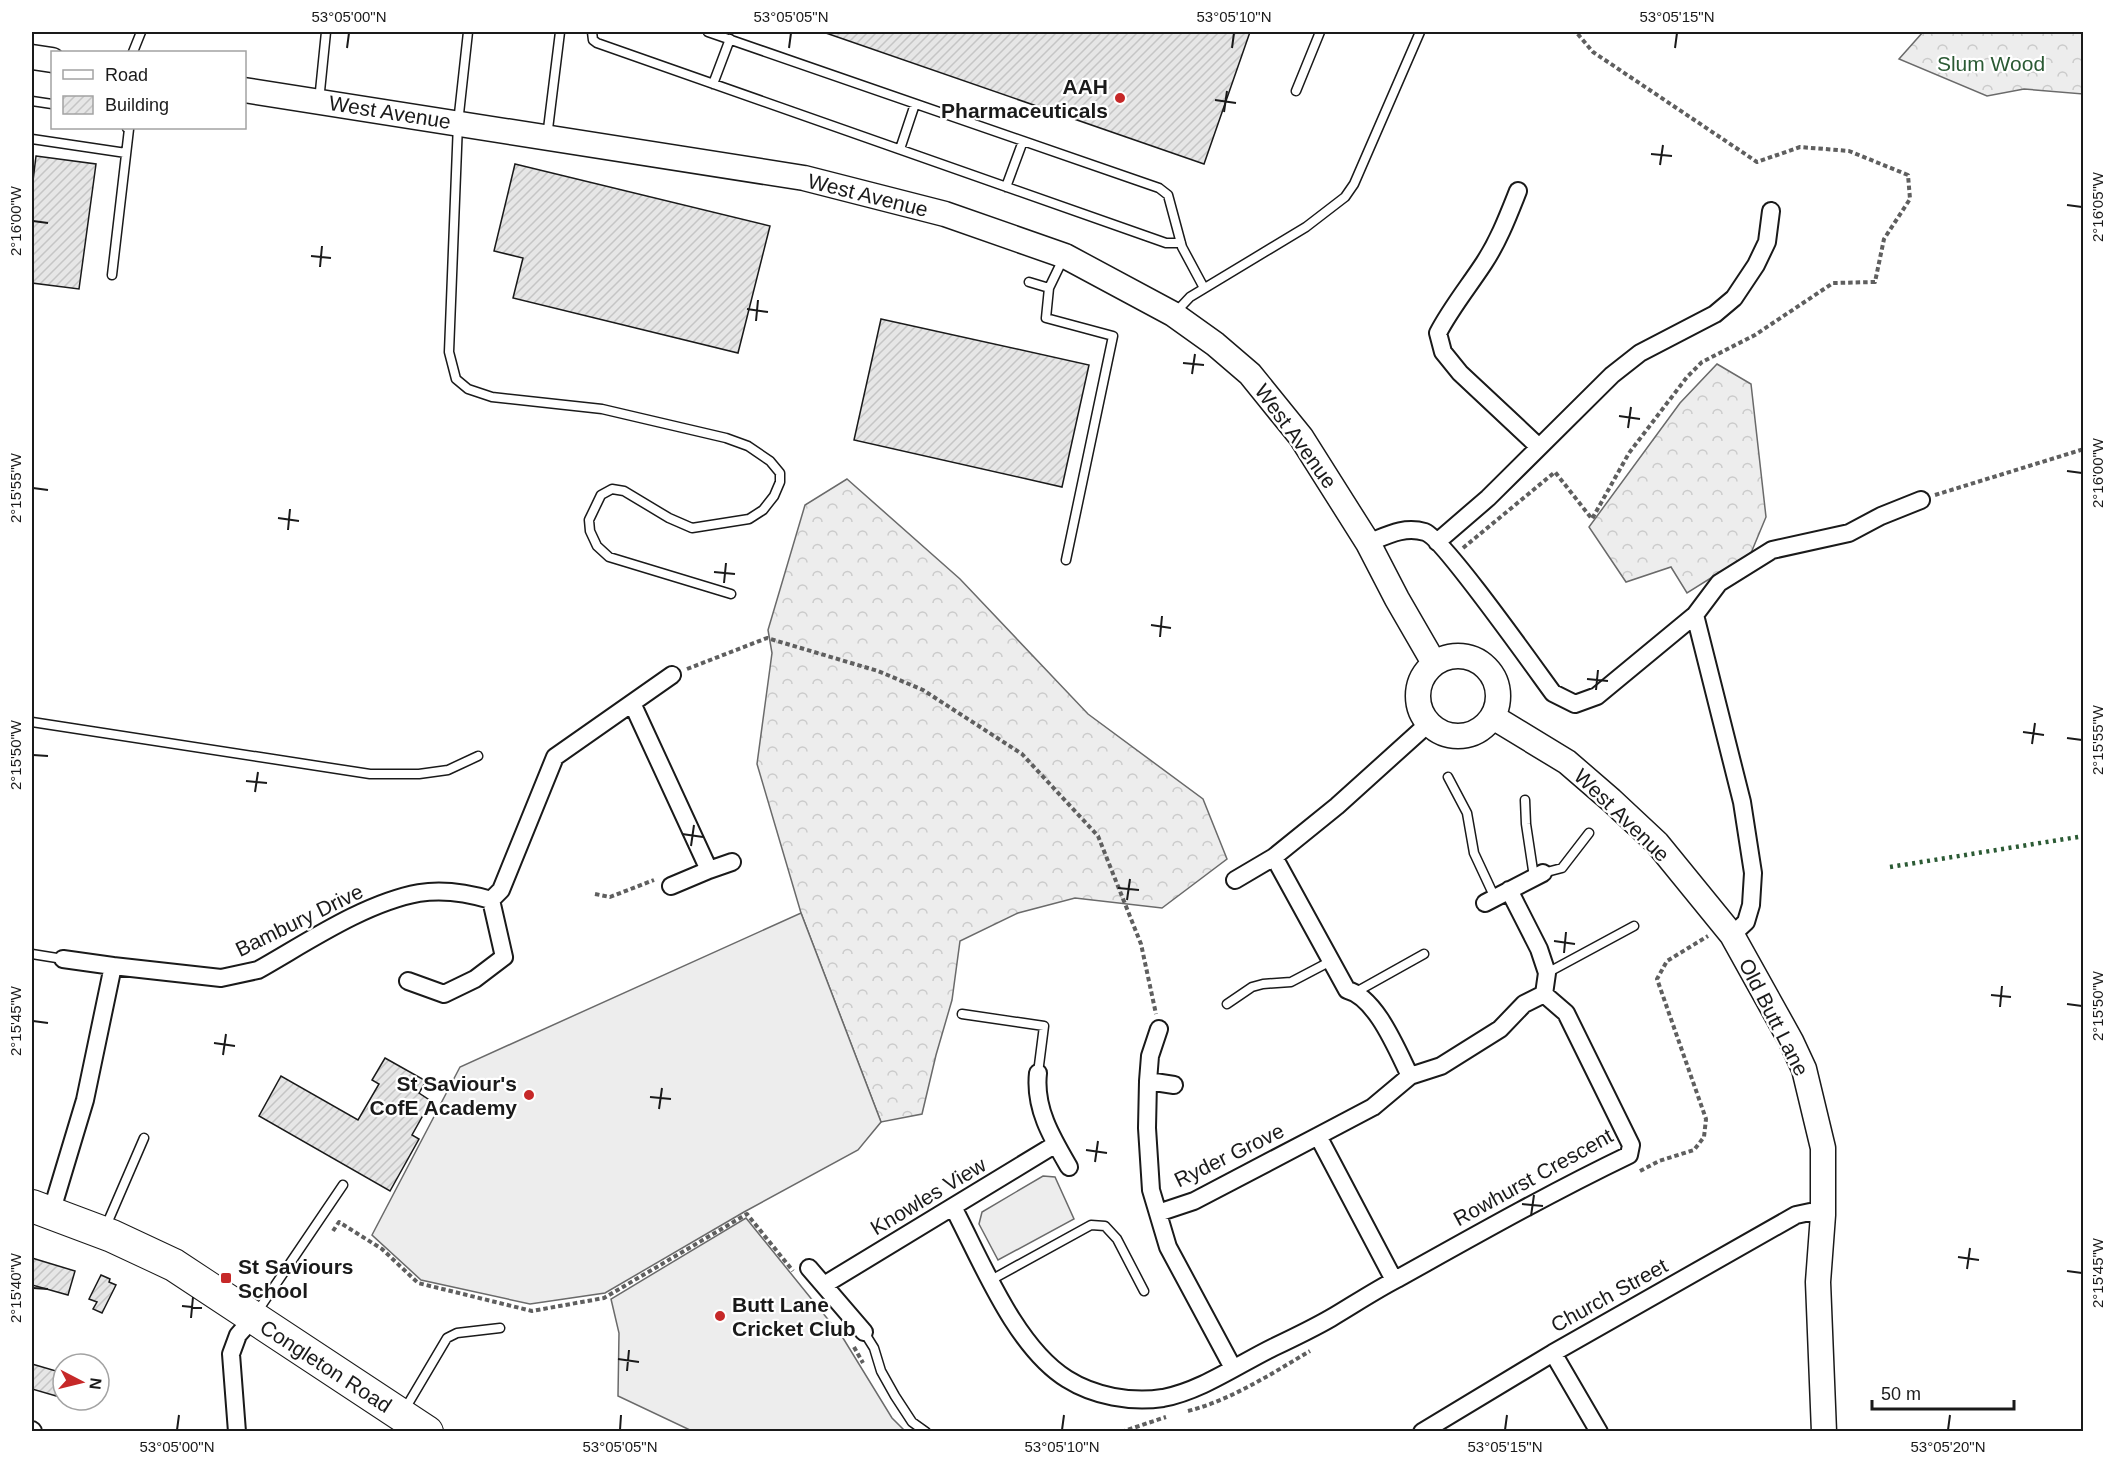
<svg xmlns="http://www.w3.org/2000/svg" width="2115" height="1463" viewBox="0 0 2115 1463" font-family="Arial,sans-serif">
<style>
.forest{fill:url(#forest-crowns);stroke:#6a6a6a;stroke-width:1.5}
.built{fill:#ededed;stroke:#6a6a6a;stroke-width:1.5}
.building{fill:url(#building-hatch);stroke:#1a1a1a;stroke-width:1.5}
.lines{fill:none;stroke-linecap:round;stroke-linejoin:round}
.lane-casing{stroke:#1a1a1a;stroke-width:11}
.street-casing{stroke:#1a1a1a;stroke-width:20}
.secondary-casing{stroke:#1a1a1a;stroke-width:27}
.highway-casing{stroke:#1a1a1a;stroke-width:34}
.path{stroke:#5f5f5f;stroke-width:4;stroke-dasharray:4.5 3;stroke-linecap:butt}
.lane{stroke:#fff;stroke-width:8}
.street{stroke:#fff;stroke-width:16}
.secondary{stroke:#fff;stroke-width:24}
.highway{stroke:#fff;stroke-width:32}
.hedge{stroke:#2b5a34;stroke-width:4.5;stroke-dasharray:3 4.5;stroke-linecap:butt}
.ticks{fill:none;stroke:#1a1a1a;stroke-width:2}
.poi-dot{fill:#c62828;stroke:#fff;stroke-width:2}
.labels{text-anchor:middle;dominant-baseline:central;stroke-width:4.5;stroke-linejoin:round;paint-order:stroke}
.park-label{font-size:21px;fill:#2b5a34;stroke:#fff}
.poi-label{font-size:21px;font-weight:bold;fill:#1a1a1a;stroke:#fff;text-anchor:end}
.street-label{font-size:21px;fill:#1a1a1a;stroke:#fff}
.neatline{fill:none;stroke:#1a1a1a;stroke-width:2}
.ticks-label{font-size:15px;text-anchor:middle;fill:#1a1a1a}
</style>
<defs>
<pattern id="forest-crowns" width="20" height="18" patternUnits="userSpaceOnUse" patternTransform="scale(1.5)"><rect width="20" height="18" fill="#ededed"/><path d="M2 6a3 3 0 1 1 6 0M12 15a3 3 0 1 1 6 0" fill="none" stroke="#cbcbcb"/></pattern>
<pattern id="building-hatch" width="6" height="6" patternUnits="userSpaceOnUse" patternTransform="scale(1.5)"><rect width="6" height="6" fill="#e6e6e6"/><path d="M-1 1l2-2M0 6l6-6M5 7l2-2" fill="none" stroke="#c5c5c5"/></pattern>
</defs>
<rect width="100%" height="100%" fill="#fff"/>
<path class="forest" d="M1923,32H2083V94L2024,89L1987,96L1899,59Z
M1717,364L1751,384L1766,517L1751,553L1687,593L1671,567L1626,582L1589,527L1680,403Z
M847,479L960,579L1088,714L1203,799L1227,859L1162,908L1075,898L1018,913L960,941L952,1000L936,1055L922,1114L881,1122L801,913L757,764L772,653L768,630L805,505Z"/>
<path class="built" d="M801,913L881,1122L858,1150L744,1212L605,1293L530,1304L421,1280L372,1235L460,1067Z
M1043,1176L1055,1177L1074,1219L998,1260L979,1224L982,1212Z
M746,1218L843,1338L892,1418L905,1431H692L618,1396L619,1333L611,1299Z"/>
<path class="building" d="M823,32H1250L1204,164Z
M36,156L96,164L79,289L32,283V189Z
M515,164L770,226L738,353L513,298L523,258L494,251Z
M881,319L1089,365L1062,487L854,440Z
M385,1058L426,1081L419,1093L431,1101L412,1135L419,1139L390,1191L259,1116L281,1076L358,1120L379,1084L372,1080Z
M32,1258L75,1271L68,1295L32,1285Z
M101,1275L110,1279L109,1282L116,1285L102,1313L93,1309L97,1302L89,1299Z
M32,1364L63,1373V1398L32,1389Z"/>
<g class="lines">
<g class="lane-casing">
<path id="lane" d="M468,32L458,123L449,352L456,379L468,389L492,397L602,409L726,438L748,446L770,461L780,473V482L774,496L763,510L749,519L692,528L669,518L624,491L612,489L601,495L589,520L590,531L597,546L609,557L731,594
M592,32L593,40L597,43L1166,243H1181
M708,32L1159,188L1168,195L1182,247L1204,288
M133,52L141,32
M713,84L730,39
M1296,91L1320,32
M32,101L52,104
M319,101L326,32
M547,137L560,32
M32,139L126,153
M900,149L915,104
M1006,187L1023,141
M1063,259L1049,288L1046,318L1113,336L1066,560
M112,275L129,129L127,128
M1029,282L1049,288
M1174,314L1190,297L1306,227L1345,197L1354,184L1420,32
M32,722L370,774H419L448,770L478,756
M1448,777L1467,813L1474,853L1495,898
M1525,800L1526,824L1534,877
M1543,873L1562,868L1589,833
M32,954L63,959
M1547,973L1634,926
M1356,992L1424,954
M1227,1004L1252,987L1263,984L1291,982L1331,961
M962,1014L1044,1026L1038,1073
M106,1226L144,1138
M991,1280L1091,1225L1105,1226L1117,1239L1144,1291
M257,1312L343,1185
M864,1332L874,1348L881,1371L895,1396L912,1422L926,1432
M405,1409L447,1338L457,1333L500,1328"/>
</g>
<g class="street-casing">
<path id="street" d="M1518,191C1508,216 1499,240 1484,263C1469,286 1451,308 1438,333L1443,352L1460,373L1539,447
M1437,542L1488,498L1612,375L1640,353L1715,314L1734,298L1756,265L1767,242L1771,211
M1368,543C1388,535 1404,526 1425,532C1442,537 1536,670 1553,693L1575,704L1597,696L1695,615L1719,583L1772,550L1849,533L1881,516L1921,500
M1695,615L1742,802L1753,873L1751,905L1746,922L1732,935
M632,703L709,870L671,886
M1274,857L1347,990C1376,997 1397,1050 1410,1076
M709,870L732,862
M1235,880L1274,857L1337,806L1429,723
M1509,890L1539,949L1547,973L1544,994
M1485,903L1543,873
M63,959L113,966
M408,981L444,994L475,979L504,957L491,900
M1159,1029L1150,1056L1148,1081L1147,1128L1151,1190L1168,1247L1233,1368
M1038,1073C1034,1108 1052,1138 1069,1167
M1148,1081L1174,1085
M953,1207C981,1260 1015,1347 1067,1379C1094,1396 1131,1403 1163,1398C1201,1391 1239,1364 1274,1347C1293,1338 1312,1329 1331,1318C1353,1305 1374,1291 1397,1279C1474,1236 1550,1193 1629,1155L1631,1145L1566,1013L1544,994
M51,1213L85,1100L113,966L221,978L258,970C306,943 364,903 419,893C443,889 468,893 491,900L501,890L555,757L672,675
M1158,1213L1194,1201L1318,1136
M809,1268L864,1332
M1394,1280L1318,1136L1373,1107L1410,1076L1441,1066L1500,1029L1524,1004L1544,994
M824,1285L1056,1144
M1553,1353L1599,1432
M32,1430L33,1431
M237,1432L231,1354L238,1335L253,1318
M1422,1432L1553,1353L1796,1215L1810,1212L1823,1215"/>
</g>
<g class="secondary-casing">
<path id="secondary" d="M32,57L52,60
M244,90L804,178L945,214L1065,256L1173,314L1215,344L1250,374L1301,437L1368,543L1397,599L1434,663
M1418 696a40 40 0 1 1 80 0a40 40 0 1 1-80 0Z
M1493,717L1567,762L1611,800L1657,843L1732,935L1791,1041L1804,1069L1823,1148V1215L1818,1282L1824,1432"/>
</g>
<g class="highway-casing">
<path id="highway" d="M32,1206L112,1236L174,1265L427,1432"/>
</g>
<path class="path" d="M1935,495L2084,449
M1463,548L1555,472L1592,519L1629,453L1687,377L1702,362L1755,335L1833,283L1875,282L1884,239L1910,199L1908,175L1849,151L1800,147L1757,162L1593,52L1576,32
M687,669L767,638L878,671L923,690L1022,754L1098,836L1141,944L1156,1014
M595,894L610,897L654,880
M1640,1171L1659,1161L1694,1150L1704,1137L1706,1119L1657,979L1667,961L1708,936
M333,1231L339,1222L382,1249L418,1283L532,1311L604,1298L747,1214L793,1271
M854,1347L863,1363
M1188,1411C1231,1400 1271,1374 1310,1351
M1121,1432L1166,1417"/>
<use href="#lane" class="lane"/>
<use href="#street" class="street"/>
<use href="#secondary" class="secondary"/>
<use href="#highway" class="highway"/>
<path class="hedge" d="M1890,867L2084,836"/>
</g>
<path class="ticks" d="M347,48L349,33M789,48L791,33M1232,48L1234,33M1675,48L1677,33M1215,100L1236,103M1224,112L1227,91M1651,154L1672,156M1660,165L1663,145M2067,205L2082,207M33,221L48,223M311,256L331,258M320,267L322,246M747,309L768,312M756,321L758,300M1183,363L1204,365M1192,374L1195,354M1619,416L1640,419M1628,428L1631,407M2067,471L2082,473M33,488L48,490M278,518L299,521M288,530L290,509M714,572L735,574M724,583L726,563M1151,625L1171,628M1160,637L1162,616M1587,679L1608,681M1596,690L1598,670M2023,732L2044,735M2067,738L2082,740M2032,744L2035,723M33,755L48,756M246,781L267,783M255,792L258,772M682,834L703,837M691,846L694,825M1118,888L1139,890M1127,900L1130,879M1554,941L1575,944M1564,953L1566,932M1991,995L2011,997M2067,1004L2082,1006M2000,1007L2002,986M33,1021L48,1023M214,1043L235,1046M223,1055L226,1034M650,1097L671,1099M659,1109L662,1088M1086,1150L1107,1153M1095,1162L1098,1141M1522,1204L1543,1206M1531,1216L1534,1195M1958,1257L1979,1260M1967,1269L1970,1248M2067,1271L2082,1273M33,1288L48,1289M182,1306L202,1308M191,1318L193,1297M618,1359L639,1362M627,1371L629,1350M177,1430L179,1415M620,1430L621,1415M1062,1430L1064,1415M1505,1430L1507,1415M1948,1430L1950,1415"/>
<g class="poi-dot">
<circle cx="1120" cy="98" r="6"/>
<circle cx="529" cy="1095" r="6"/>
<rect x="220" y="1272" width="12" height="12" rx="3"/>
<circle cx="720" cy="1316" r="6"/>
</g>
<g class="labels">
<g class="park-label">
<text x="1991" y="63">Slum Wood</text>
</g>
<g class="poi-label">
<text x="1108" y="86">AAH<tspan x="1108" dy="24">Pharmaceuticals</tspan></text>
<text x="517" y="1083">St Saviour's<tspan x="517" dy="24">CofE Academy</tspan></text>
<text x="238" y="1266" text-anchor="start">St Saviours<tspan x="238" dy="24">School</tspan></text>
<text x="732" y="1304" text-anchor="start">Butt Lane<tspan x="732" dy="24">Cricket Club</tspan></text>
</g>
<g class="street-label">
<text transform="translate(390 112) rotate(9)">West Avenue</text>
<text transform="translate(868 195) rotate(14)">West Avenue</text>
<text transform="translate(1296 436) rotate(54)">West Avenue</text>
<text transform="translate(1622 815) rotate(44)">West Avenue</text>
<text transform="translate(299 920) rotate(-26)">Bambury Drive</text>
<text transform="translate(1774 1017) rotate(63)">Old Butt Lane</text>
<text transform="translate(1229 1155) rotate(-26)">Ryder Grove</text>
<text transform="translate(1533 1177) rotate(-29)">Rowhurst Crescent</text>
<text transform="translate(928 1196) rotate(-31)">Knowles View</text>
<text transform="translate(1609 1295) rotate(-29)">Church Street</text>
<text transform="translate(326 1366) rotate(33)">Congleton Road</text>
</g>
</g>
<rect width="2115" height="1463" fill="none" stroke="#ffffff" stroke-width="66"/>
<rect x="51" y="51" width="195" height="78" fill="#ffffff" stroke="#a3a3a3" stroke-width="1.5"/>
<rect x="63" y="70" width="30" height="9" fill="#ffffff" stroke="#a3a3a3" stroke-width="1.5"/>
<text x="105" y="81" font-size="18" fill="#1a1a1a">Road</text>
<rect x="63" y="96" width="30" height="18" fill="url(#building-hatch)" stroke="#a3a3a3" stroke-width="1.5"/>
<text x="105" y="111" font-size="18" fill="#1a1a1a">Building</text>
<g transform="translate(81 1382) rotate(97)"><circle r="28" fill="#ffffff" stroke="#a3a3a3" stroke-width="1.5"/>
<path d="M0-4.5L10 22L0 15L-10 22Z" fill="#c62828"/>
<text y="-9" font-size="16" font-weight="bold" text-anchor="middle" fill="#1a1a1a">N</text>
</g>
<path d="M1872 1400v9h142v-9" fill="none" stroke="#1a1a1a" stroke-width="3"/>
<text x="1881" y="1400" font-size="18" fill="#1a1a1a" stroke="#ffffff" stroke-width="4.5" paint-order="stroke">50 m</text>
<rect x="33" y="33" width="2049" height="1397" class="neatline"/>
<g class="ticks-label">
<text x="349" y="22">53°05'00"N</text>
<text x="791" y="22">53°05'05"N</text>
<text x="1234" y="22">53°05'10"N</text>
<text x="1677" y="22">53°05'15"N</text>
<text transform="translate(2098 207) rotate(-90)" y="5">2°16'05"W</text>
<text transform="translate(16 221) rotate(-90)" y="5">2°16'00"W</text>
<text transform="translate(2098 473) rotate(-90)" y="5">2°16'00"W</text>
<text transform="translate(16 488) rotate(-90)" y="5">2°15'55"W</text>
<text transform="translate(2098 740) rotate(-90)" y="5">2°15'55"W</text>
<text transform="translate(16 755) rotate(-90)" y="5">2°15'50"W</text>
<text transform="translate(2098 1006) rotate(-90)" y="5">2°15'50"W</text>
<text transform="translate(16 1021) rotate(-90)" y="5">2°15'45"W</text>
<text transform="translate(2098 1273) rotate(-90)" y="5">2°15'45"W</text>
<text transform="translate(16 1288) rotate(-90)" y="5">2°15'40"W</text>
<text x="177" y="1452">53°05'00"N</text>
<text x="620" y="1452">53°05'05"N</text>
<text x="1062" y="1452">53°05'10"N</text>
<text x="1505" y="1452">53°05'15"N</text>
<text x="1948" y="1452">53°05'20"N</text>
</g>
</svg>
